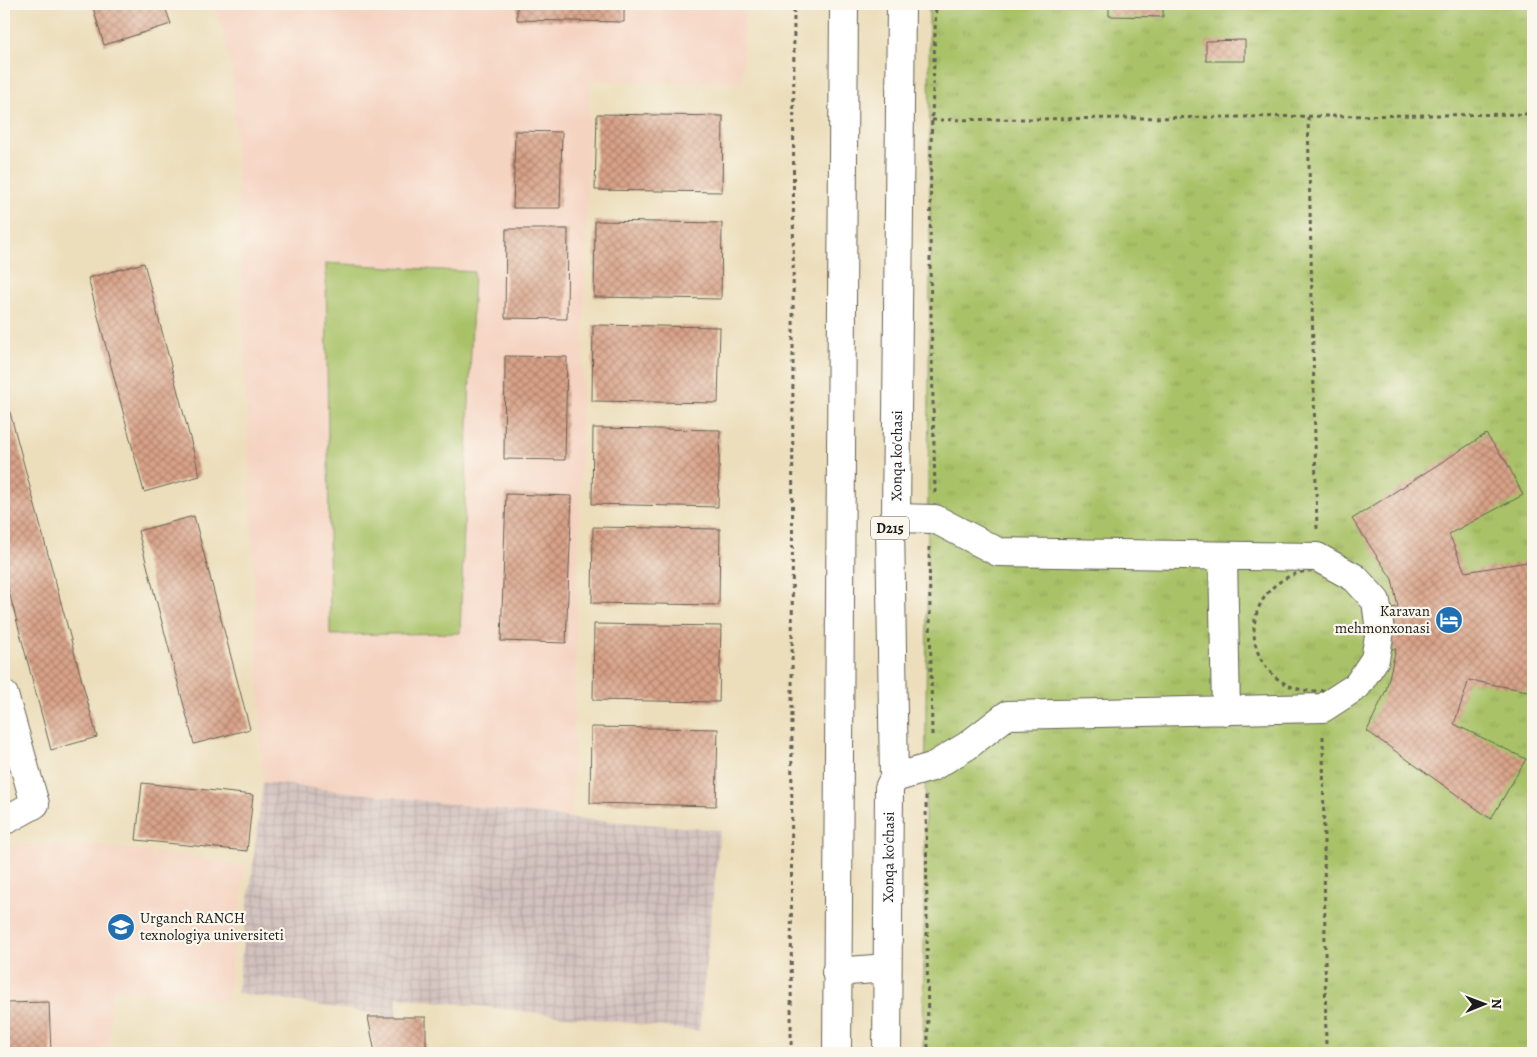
<svg xmlns="http://www.w3.org/2000/svg" width="1537" height="1057" viewBox="0 0 1537 1057" font-family="Alegreya,serif">
<style>
.built{fill:#f5d3c1}
.industrial{fill:url(#industrial-grid)}
.grass{fill:url(#grass-tufts);stroke:#626f42}
.garden{fill:#a9c268;stroke:#626f42}
.building{fill:url(#building-cross-hatch)}
.lines{fill:none;stroke-linecap:round;stroke-linejoin:round}
.minor-casing{stroke:#656054;stroke-width:30}
.major-casing{stroke:#656054;stroke-width:30}
.path{stroke:#656054;stroke-width:3;stroke-dasharray:4 4;stroke-linecap:butt}
.minor{stroke:#fff;stroke-width:28}
.major{stroke:#fff;stroke-width:28}
.labels{text-anchor:middle;dominant-baseline:central;stroke-width:4.5;stroke-linejoin:round;paint-order:stroke}
.shield{fill:#fbf7ec;stroke:#5f5e5a;stroke-width:1}
.shield-label{font-size:14px;font-weight:bold;fill:#1c1c1c}
.street-label{font-size:15px;fill:#1c1c1c;stroke:#fbf7ec}
.poi-label{font-size:15px;fill:#1c1c1c;stroke:#fbf7ec;text-anchor:end}
</style>
<defs>
<pattern id="industrial-grid" width="8" height="8" patternUnits="userSpaceOnUse" patternTransform="scale(1.25)"><rect width="8" height="8" fill="#d1c0bc"/><path d="M0 4h8M4 0v8" fill="none" stroke="#b3a4a1"/></pattern>
<pattern id="grass-tufts" width="24" height="20" patternUnits="userSpaceOnUse" patternTransform="scale(1.25)"><rect width="24" height="20" fill="#a9c268"/><path d="M3 7l-1-3M5 7V3M7 7l1-3M15 17l-1-3M17 17v-4M19 17l1-3" fill="none" stroke="#91a65a"/></pattern>
<pattern id="building-cross-hatch" width="8" height="8" patternUnits="userSpaceOnUse" patternTransform="scale(1.25)"><rect width="8" height="8" fill="#d9a288"/><path d="M0 0l8 8M0 8l8-8" fill="none" stroke="#af836e"/></pattern>
</defs>
<rect width="100%" height="100%" fill="#fbf7ec"/>
<filter id="ink" filterUnits="userSpaceOnUse"><feTurbulence type="fractalNoise" baseFrequency=".02" numOctaves="2"/><feDisplacementMap in="SourceGraphic" scale="10" xChannelSelector="R" yChannelSelector="G"/><feConvolveMatrix kernelMatrix="1 2 1 2 8 2 1 2 1" color-interpolation-filters="sRGB"/></filter>
<filter id="wash" filterUnits="userSpaceOnUse"><feTurbulence type="fractalNoise" baseFrequency=".0096" numOctaves="4" result="noise"/><feDisplacementMap in="SourceGraphic" scale="20" xChannelSelector="R" yChannelSelector="G"/><feGaussianBlur stdDeviation="1.12" result="paint"/><feColorMatrix in="noise" values="0 0 0 0 0 0 0 0 0 0 0 0 0 0 0 0 0 1.4 0 .05"/><feComposite in="paint" operator="in"/></filter>
<g filter="url(#wash)">
<rect width="100%" height="100%" fill="#ecdebb"/>
<path class="built" d="M215,4H745L742,83L590,81L572,818L263,782L232,68Z
M93,844L246,865L227,1002L113,989L108,1053H4V845Z"/>
<path class="industrial" d="M263,782L572,818L720,830L699,1031L397,997L396,1017L237,993Z"/>
<path class="grass" d="M929,4H1533V1053H923L930,264Z"/>
<path class="garden" d="M326,263L474,272L460,633L330,635Z"/>
<g id="blocks">
<path class="building" d="M92,4H164L171,24L104,45Z
M517,4H624V22L517,20Z
M1109,4H1163V17L1109,16Z
M1245,40V61H1206V41Z
M597,114L723,116L722,192L595,190Z
M515,131L562,132L560,208H513Z
M595,221L722,223L721,299L594,297Z
M506,229H568L567,319L505,318Z
M144,263L200,476L144,492L88,278Z
M593,325L720,327L718,403L592,401Z
M505,356L567,357L565,460L504,459Z
M4,390L97,737L51,750L4,573Z
M593,428L720,430L718,507L592,504Z
M1486,434L1507,463L1523,495L1449,534L1465,572L1533,561V692L1469,680L1454,724L1526,759L1491,819L1367,731L1386,690L1396,649H1365L1366,630L1363,611L1398,607L1392,579L1352,519Z
M506,494L572,496L566,643L501,641Z
M194,516L250,729L194,744L138,531Z
M593,527L720,529L719,605L592,603Z
M594,624L721,626L719,702L593,700Z
M591,727L718,729L716,806L590,803Z
M142,783L253,795L247,851L136,840Z
M49,1002L51,1053H4V1003Z
M368,1017H426V1053H375Z"/>
</g>
</g>
<g filter="url(#ink)">
<use href="#blocks" fill-opacity="0" stroke="#656054" stroke-width="1"/>
<g class="lines">
<g class="minor-casing">
<path id="minor" d="M1223,556L1226,711
M4,695L35,804L8,819H4
M894,778L932,767L967,746L1007,715L1323,708L1357,686L1375,659L1380,631L1376,601L1355,578L1317,557L998,552L935,519L896,518"/>
</g>
<g class="major-casing">
<g id="major">
<path d="M836,972L887,968"/>
<path d="M837,1053L844,4"/>
<path id="s1" d="M887,1053L889,788L894,778L890,524L896,518L901,4"/>
</g>
</g>
<path class="path" d="M1308,117L1317,531
M932,120L1533,114
M935,493L930,264L931,146L936,4
M929,547L932,735
M1254 631a60 60 0 1 1 120 0a60 60 0 1 1-120 0Z
M1323,736L1326,1053
M926,796L928,1053
M791,1053L794,4"/>
<use href="#minor" class="minor"/>
<use href="#major" class="major"/>
</g>
</g>
<defs>
<g id="hotel-disc" transform="scale(1.4375)"><circle r="9.5" fill="#1f6fb2" stroke="#fbf7ec"/><path d="M-6-4.5h1.5V1H6V5H4.5V3h-9V5H-6ZM-4 0a1.8 1.8 0 1 1 3.6 0ZM.5 0V-2.5h3Q6-2.5 6 0Z" fill="#fff"/></g>
<g id="university-disc" transform="scale(1.4375)"><circle r="9.5" fill="#1f6fb2" stroke="#fbf7ec"/><path d="M0-5L7-2L0 1L-7-2ZM-4 1L0 2.5L4 1V4Q0 6-4 4Z" fill="#fff"/></g>
</defs>
<g fill-rule="evenodd">
<use href="#hotel-disc" x="1449" y="620"/>
<use href="#university-disc" x="121" y="927"/>
</g>
<g class="labels">
<rect class="shield" x="871" y="516.5" width="38" height="23" rx="4"/>
<g class="shield-label">
<text x="890" y="528">D215</text>
</g>
<g class="street-label">
<text stroke="none"><textPath href="#s1" startOffset="601">Xonqa ko'chasi</textPath></text>
<text stroke="none"><textPath href="#s1" startOffset="196">Xonqa ko'chasi</textPath></text>
</g>
<g class="poi-label">
<text x="1430" y="611">Karavan<tspan x="1430" dy="17">mehmonxonasi</tspan></text>
<text x="140" y="918" text-anchor="start">Urganch RANCH<tspan x="140" dy="17">texnologiya universiteti</tspan></text>
</g>
</g>
<rect width="1537" height="1057" fill="none" stroke="#fbf7ec" stroke-width="20"/>
<g transform="translate(1484 1004) rotate(89)" stroke="#fbf7ec" stroke-width="4" paint-order="stroke">
<path d="M0-4L9 19L0 12L-9 19Z" fill="#1c1c1c"/>
<text y="-8" font-size="14" font-weight="bold" text-anchor="middle" fill="#1c1c1c">N</text>
</g>
</svg>
